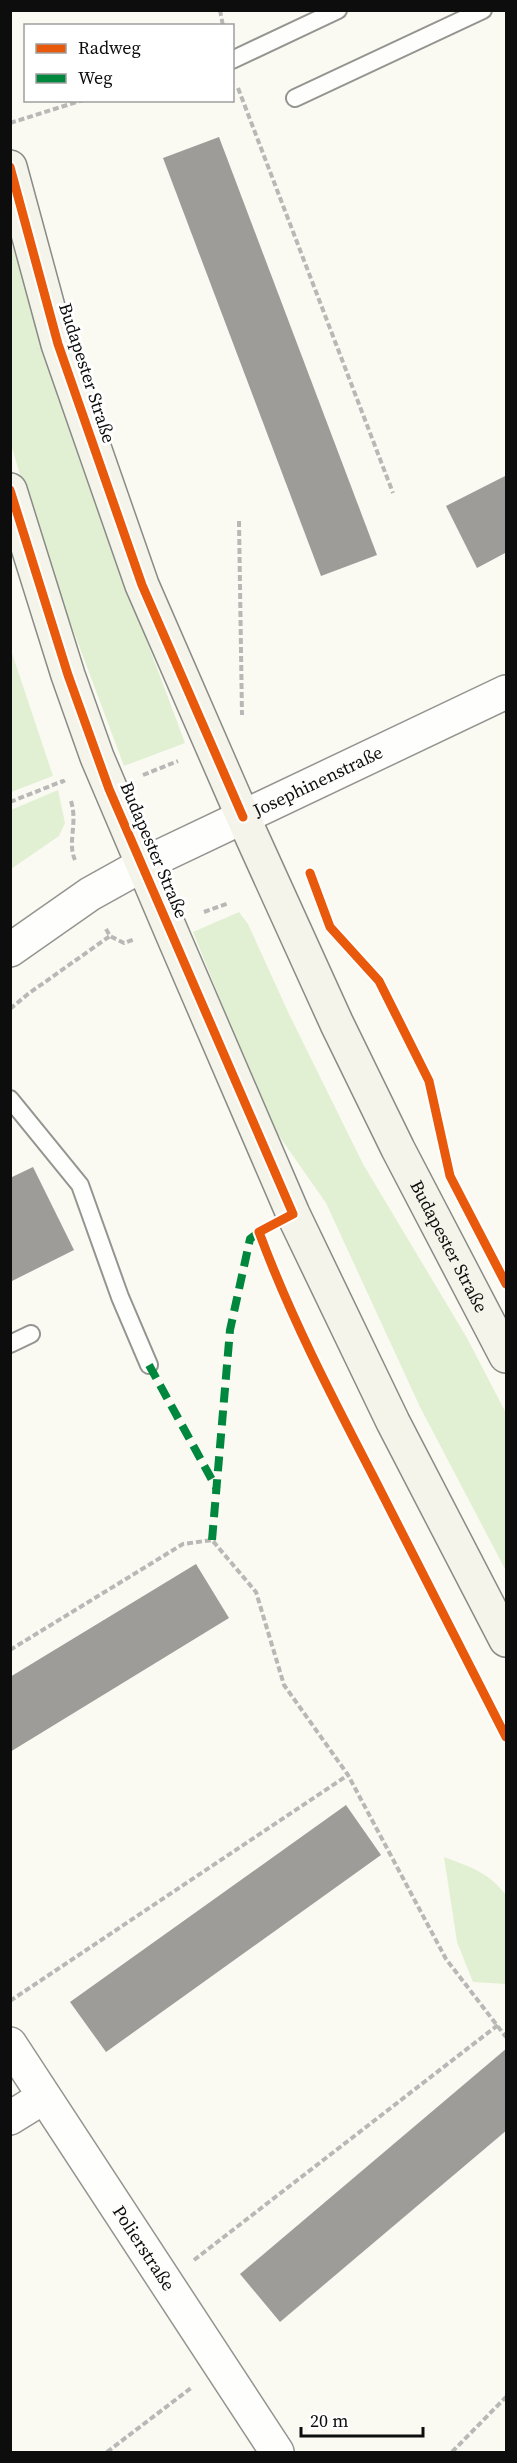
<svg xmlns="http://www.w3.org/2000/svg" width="517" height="2463" font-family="'Source Serif 4',serif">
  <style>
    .green { fill: #e1f0d2 }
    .building { fill: #9d9c98 }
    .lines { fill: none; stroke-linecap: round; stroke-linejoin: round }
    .lane-casing { stroke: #949490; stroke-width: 20 }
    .street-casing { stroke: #949490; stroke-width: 36 }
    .secondary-casing { stroke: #8a8a87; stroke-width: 36 }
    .path { stroke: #b8b8b6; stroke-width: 4; stroke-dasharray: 6 3; stroke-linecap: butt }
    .lane { stroke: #fefefd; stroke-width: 16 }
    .street { stroke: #fefefd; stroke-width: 33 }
    .secondary { stroke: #f4f4ea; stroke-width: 33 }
    .quiet { stroke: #00873e; stroke-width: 8; stroke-dasharray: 15 8; stroke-linecap: butt }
    .cycleway-casing { stroke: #fff; stroke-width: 13 }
    .cycleway { stroke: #e8590c; stroke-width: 9 }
    .labels { text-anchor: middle; stroke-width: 6; stroke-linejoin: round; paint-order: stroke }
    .street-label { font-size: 18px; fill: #0d0d0d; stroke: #fff }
  </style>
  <rect width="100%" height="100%" fill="#fafaf2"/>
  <g class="green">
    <polygon points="10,238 81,465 185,743 124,766 44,552 11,445"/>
    <polygon points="10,647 53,776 11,792 10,792"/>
    <polygon points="58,790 65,823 59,836 11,869 11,810"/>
    <polygon points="239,912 248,924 289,1014 363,1164 467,1338 506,1413 506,1571 420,1407 326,1203 270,1123 193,932"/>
    <path d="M444 1857C472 1868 487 1871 506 1895V1984L473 1982 457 1942Z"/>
  </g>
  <g class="building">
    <polygon points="219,137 377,555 321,576 163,158"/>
    <polygon points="507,475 507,552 477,568 446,506"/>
    <polygon points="33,1167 74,1250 10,1282 10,1178"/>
    <polygon points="196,1564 229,1618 10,1752 10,1677"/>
    <polygon points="346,1805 381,1855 106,2052 70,2002"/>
    <polygon points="507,2048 507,2130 280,2322 240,2274"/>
  </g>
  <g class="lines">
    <defs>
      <g id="lane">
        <polyline points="232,60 338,10"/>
        <polyline points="295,98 483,10"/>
        <polyline points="10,1099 80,1185 120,1297 149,1365"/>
        <polyline points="10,1344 31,1334"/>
      </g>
      <g id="street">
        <path id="s1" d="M10 950 90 894 144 864 506 692"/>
        <path id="s2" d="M10 2044 277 2452"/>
        <polyline points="10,2118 44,2097"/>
      </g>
      <g id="secondary">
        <path id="s3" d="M10 167 58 344 142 585 243 817 337 1024 398 1149 506 1356"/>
        <polyline points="10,490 68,675 97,757 174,938 293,1214 393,1422 506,1640"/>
      </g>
    </defs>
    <use href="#lane" class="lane-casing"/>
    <use href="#street" class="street-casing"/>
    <use href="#secondary" class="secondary-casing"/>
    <g class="path">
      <polyline points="220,10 223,26"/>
      <polyline points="238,88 393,493"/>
      <polyline points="10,123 83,100"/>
      <polyline points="239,521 242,715"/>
      <polyline points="143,775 178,761"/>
      <path d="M71 801C78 824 67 842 75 860"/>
      <polyline points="10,802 63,781 64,783"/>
      <polyline points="204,912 229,903"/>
      <polyline points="106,929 110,936 124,943 135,939"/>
      <polyline points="10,1009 28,994 110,936"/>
      <polyline points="10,1650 183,1544 212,1540 256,1592 284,1685 348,1775 446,1959 506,2037"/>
      <polyline points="10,2001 348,1775"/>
      <polyline points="194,2260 498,2025"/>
      <polyline points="107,2452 191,2388"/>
      <polyline points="452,2452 506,2397"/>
    </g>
    <use href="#lane" class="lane"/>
    <use href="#street" class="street"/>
    <use href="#secondary" class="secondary"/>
    <g class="quiet">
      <polyline points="149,1365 217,1489"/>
      <polyline points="212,1540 230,1330 250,1239 259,1232 260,1234"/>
    </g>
    <defs>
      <g id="cycleway">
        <polyline points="10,167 58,344 142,585 243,817"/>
        <path d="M10 490 68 675 109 789 293 1214 259 1232C290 1316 331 1395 372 1474 417 1562 462 1650 506 1737"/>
        <polyline points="310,873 330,927 379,981 429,1081 450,1176 506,1284"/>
      </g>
    </defs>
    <use href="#cycleway" class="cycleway-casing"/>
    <use href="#cycleway" class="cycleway"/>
  </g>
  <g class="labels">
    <g class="street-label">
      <text transform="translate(87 373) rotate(72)" y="6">Budapester Straße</text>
      <text dy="6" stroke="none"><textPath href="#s1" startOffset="352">Josephinenstraße</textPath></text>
      <text transform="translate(154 850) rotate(67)" y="6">Budapester Straße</text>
      <text dy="6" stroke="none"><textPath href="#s3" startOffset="1168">Budapester Straße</textPath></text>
      <text dy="6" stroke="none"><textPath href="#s2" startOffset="244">Polierstraße</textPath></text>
    </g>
  </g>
  <rect width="517" height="2463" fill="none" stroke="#0d0d0d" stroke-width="24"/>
  <rect x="24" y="24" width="210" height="78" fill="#ffffff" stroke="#9e9e9e" stroke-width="1.5"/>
  <rect x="36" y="44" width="30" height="9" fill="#e8590c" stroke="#9e9e9e" stroke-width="1.5"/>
  <text x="78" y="54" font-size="18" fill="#0d0d0d">Radweg</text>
  <rect x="36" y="74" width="30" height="9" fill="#00873e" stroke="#9e9e9e" stroke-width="1.5"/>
  <text x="78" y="84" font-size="18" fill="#0d0d0d">Weg</text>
  <path d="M301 2427v9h122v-9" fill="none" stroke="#0d0d0d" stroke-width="3"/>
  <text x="310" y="2427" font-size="18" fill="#0d0d0d" stroke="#ffffff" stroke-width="4.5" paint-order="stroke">20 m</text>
</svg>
